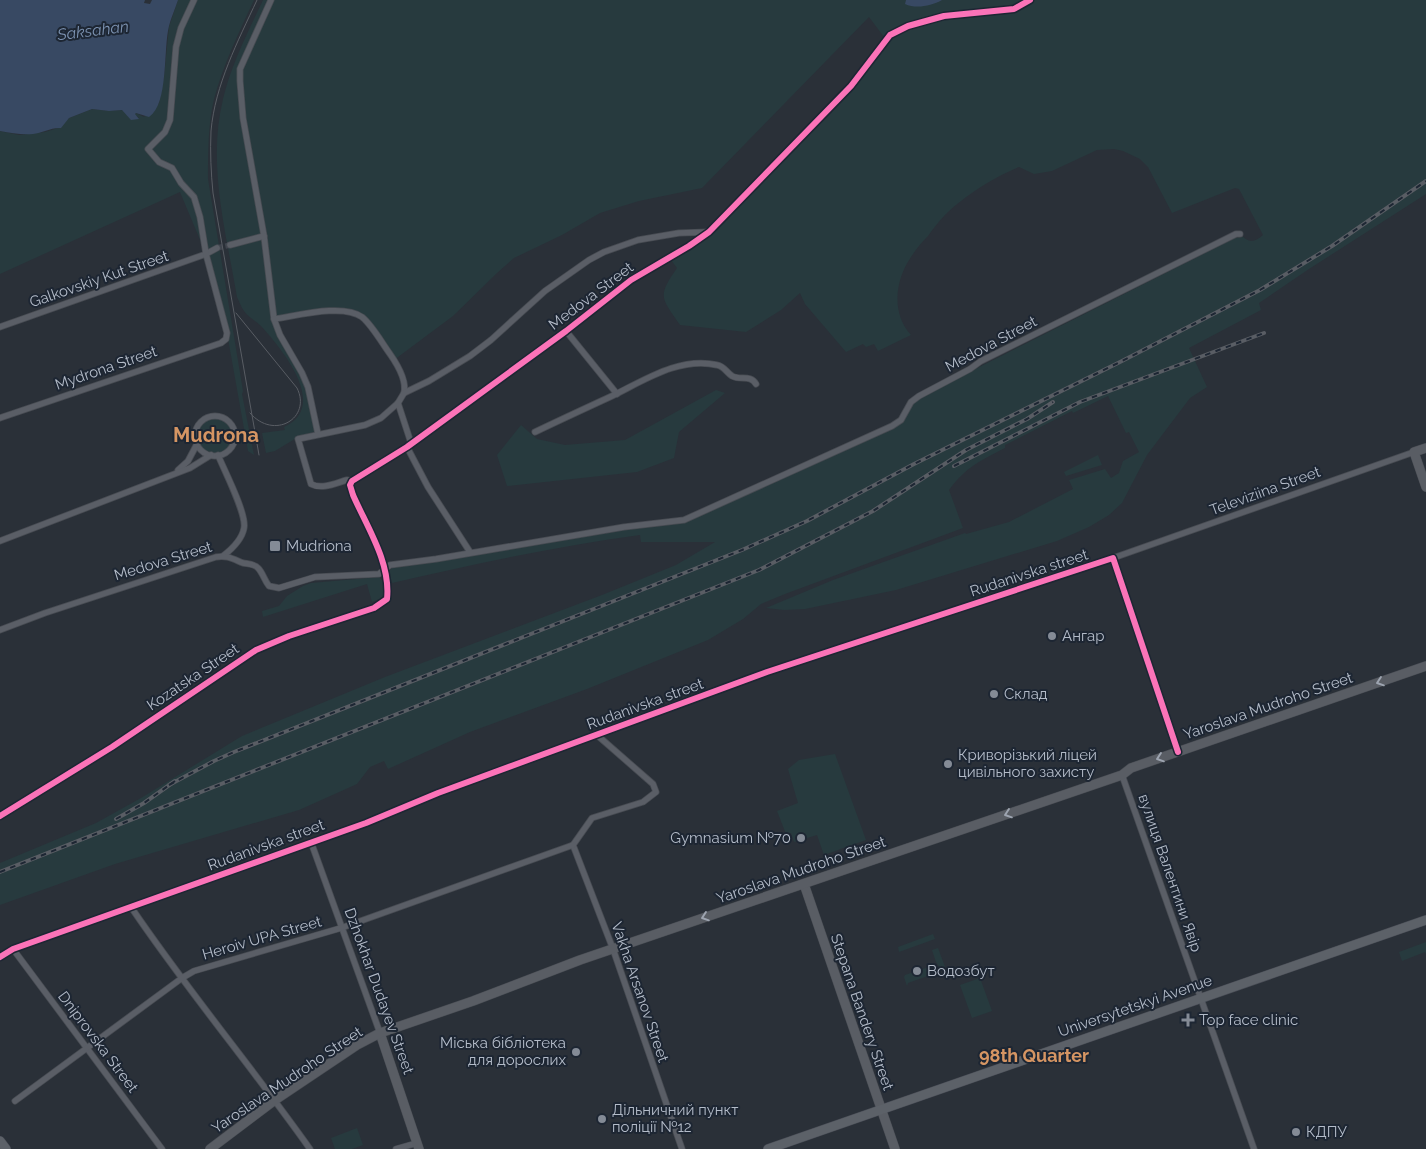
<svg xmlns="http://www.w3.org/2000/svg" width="1426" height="1149" font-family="Raleway,sans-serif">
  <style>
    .green { fill: #273a3e }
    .water { fill: #384963 }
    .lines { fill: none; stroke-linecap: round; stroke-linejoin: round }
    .street-tunnel { stroke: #3f454e; stroke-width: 5.5; stroke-dasharray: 5.5 3; stroke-linecap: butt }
    .street-casing { stroke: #484c53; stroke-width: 7 }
    .secondary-casing { stroke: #484c53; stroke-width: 10 }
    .primary-casing { stroke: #484c55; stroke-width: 10 }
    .street { stroke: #5a5e66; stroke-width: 5.5 }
    .secondary { stroke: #595d64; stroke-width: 9 }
    .primary { stroke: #5c6168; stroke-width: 9 }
    .tram { stroke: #595d64; stroke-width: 1 }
    .rail-casing { stroke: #595d64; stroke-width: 4 }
    .rail { stroke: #1d2633; stroke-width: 2; stroke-dasharray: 5.5; stroke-linecap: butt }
    .cycleway-casing { stroke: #1d2633; stroke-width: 9 }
    .cycleway { stroke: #fb73b8; stroke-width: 6 }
    .oneway { stroke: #9da4b0 }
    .poi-dot { fill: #848b96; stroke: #1d2633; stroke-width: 2 }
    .labels { text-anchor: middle; stroke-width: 4; stroke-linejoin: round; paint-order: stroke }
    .street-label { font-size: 15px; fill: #b4bcc9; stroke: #1d2633 }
    .poi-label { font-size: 15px; fill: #b4bcc9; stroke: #1d2633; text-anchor: start }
    .water-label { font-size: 16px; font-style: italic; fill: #7c92b1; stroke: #1d2633 }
    .quarter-label { font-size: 18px; font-weight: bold; fill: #d59563; stroke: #1d2633 }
    .district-label { font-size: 20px; font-weight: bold; fill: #d59563; stroke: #1d2633 }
  </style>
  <rect width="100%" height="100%" fill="#2a3038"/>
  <g class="green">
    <path d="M178 0H254C239 32 223 65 214 99 208 125 208 153 208 179L243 391 242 394 254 455 248 451 227 333 206 254 180 192 0 274V131L19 135 45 132 58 128 69 118 92 109 109 111 122 110 129 116 139 118 134 114 136 113 144 117 159 103 164 77 169 27Z"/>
    <path d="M263 0H1426V194L1309 269 1259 303 1261 310 1189 348 1207 387 1190 398 1147 455 1122 503 1109 515 1089 527 1057 541 896 590 805 609 784 610 766 608 833 580 965 533 966 534 1009 522 1073 489 1069 480 1105 469 1111 478 1119 473 1123 461 1139 452 1129 432 1126 433 1108 396 1073 413 1072 411 1005 445V448C980 461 967 466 949 490L963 528 785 594 761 604 743 619 708 640 587 689 470 732 388 769 384 761 370 767 357 784 299 810 115 864 0 905V863L96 823 141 798 242 736 385 677 602 595 676 565 715 542H641L640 535C557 546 475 564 392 583L389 571 394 566 624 529 685 522 893 428 912 403 920 397 1235 238 1243 237C1251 244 1256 241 1263 235L1239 189 1235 188 1172 213 1148 167 1140 159 1123 151 1114 149 1097 150 1052 171 1034 174 1019 167C994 177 964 196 945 215 939 221 933 229 928 236 922 242 916 249 911 257 895 280 891 313 911 335L878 351 874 344 866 347 863 344 846 352 805 304 800 293 781 310 746 332 680 325C661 297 657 297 677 268L671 260 711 233 854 87 887 41 869 17 702 188 639 201 600 213 562 235 514 258 497 273 453 316 394 360 362 318 341 311 274 319 302 373 317 431 298 437 275 451 266 453 262 433 285 430 284 427C330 406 281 348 261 326 256 321 248 317 244 311 241 307 239 301 237 297 226 232 207 165 223 99 231 65 248 32 263 0Z"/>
    <polygon points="716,390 725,393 679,432 674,458 637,472 507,486 497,455 521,425 537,439 565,445 625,440"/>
    <circle cx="215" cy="436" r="19"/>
    <polygon points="1098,455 1102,465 1066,476 1064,472"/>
    <path d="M379 577C386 584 386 589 382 598L372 602 367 584 263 617 262 611 279 606 287 596 303 586 311 583Z"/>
    <polygon points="835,754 866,840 824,855 817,835 794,842 791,833 786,834 777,811 798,803 788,769 799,760"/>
    <polygon points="933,934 935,939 899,952 898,947"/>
    <polygon points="1426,942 1426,954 1425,952 1402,961 1399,952"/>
    <polygon points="938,948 948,975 945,976 936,962 932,950"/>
    <polygon points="935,965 939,972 908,983 907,986 904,977 905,975"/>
    <polygon points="980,978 992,1011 972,1018 960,985"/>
    <polygon points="357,1128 363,1145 352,1149 335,1149 331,1138"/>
  </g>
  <g class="water">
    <path d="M0 0H145L144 3 150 4 152 0H178C175 9 171 18 169 26 163 49 169 104 149 117L136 113 135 114 139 119 131 120 122 110 109 111 92 109 69 118 61 128C52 127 42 133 33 134 22 135 11 133 0 131Z"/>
    <path d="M906 0H942C931 6 916 9 905 4Z"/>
  </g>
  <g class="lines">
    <polyline class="street-tunnel" points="217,248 230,245"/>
    <defs>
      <g id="street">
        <polyline points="271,0 240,69 240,81 243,118 264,236 274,319 280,335 302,373 308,387 318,434"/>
        <polyline points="230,245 264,236"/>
        <path d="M274 319C296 316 343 303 362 317 372 325 382 343 390 354 397 364 407 380 404 393"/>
        <polyline points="0,327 206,254 217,248"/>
        <polyline points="566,331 617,394"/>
        <polyline points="398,403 411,443"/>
        <circle cx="215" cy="436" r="20"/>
        <polyline points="0,418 221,343 226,339 227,333 206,254 200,217 194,197 181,183 172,168 159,162 148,149 165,132 170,120 176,47 181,28 194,0"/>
        <path d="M535 432C560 420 586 408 612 396 643 381 680 356 717 365 724 366 726 372 732 376 741 381 750 374 756 384"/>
        <polyline points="407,447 428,487 470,552"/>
        <path d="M218 455C224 470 247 514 244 528 242 540 232 549 223 556"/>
        <polyline points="178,470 188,461 197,444"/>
        <path d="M352 481 347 480C336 483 322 490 311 484L298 439 365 425 381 418 398 403 404 393 429 381 470 356 491 340 545 291 589 260 604 252 638 240 679 233 709 232"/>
        <polyline points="0,541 190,468 211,455"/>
        <polyline points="1113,558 1414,452"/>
        <path d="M0 630 45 613 216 557C227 555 233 559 243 563 248 564 255 564 258 568 263 573 264 580 269 586L279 588 315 577 379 574 390 565 436 559 624 527 684 520 892 426 901 420 911 402 919 396 970 369 981 361 1236 234H1240"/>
        <polyline points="1122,775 1254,1149"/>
        <path d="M0 816 112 747 256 650 289 636 374 608 387 599C391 563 367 527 353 495L350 485 352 481 407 447 566 331 631 280 689 246 709 232 851 86 890 35 908 26 944 16 1014 9 1030 0"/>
        <polyline points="311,842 380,1033"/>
        <polyline points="573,845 613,949 682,1149"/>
        <polyline points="573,845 592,818 643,802 656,792 653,784 597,735"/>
        <path d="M131 907C187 990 252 1067 310 1149"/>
        <polyline points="13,949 162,1149"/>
        <polyline points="0,957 13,949 366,823 438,793 767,672 1113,558 1178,752"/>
        <polyline points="15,1101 182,978 194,971 341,928 573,845"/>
        <polyline points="396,1149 417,1143"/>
      </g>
      <g id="secondary">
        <polyline points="1426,448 1414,452 1426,487"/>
        <polyline points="804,884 895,1149"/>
        <polyline points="380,1033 419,1149"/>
        <polyline points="210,1149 275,1100 357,1045 380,1033 473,1001 580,960 1122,775 1131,768 1426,666"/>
      </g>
      <g id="primary">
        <polyline points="0,1141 6,1149"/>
        <polyline points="768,1149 1426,920"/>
      </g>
    </defs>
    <use href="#street" class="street-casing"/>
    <use href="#secondary" class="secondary-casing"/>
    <use href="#primary" class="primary-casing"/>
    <use href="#street" class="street"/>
    <use href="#secondary" class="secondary"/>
    <use href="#primary" class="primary"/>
    <g class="tram">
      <path d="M257 0C238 41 215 85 211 131 210 152 211 173 213 193L259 455"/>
      <path d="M236 313 297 388C312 418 274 441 250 413"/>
    </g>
    <defs>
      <g id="rail">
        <polyline points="954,466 1080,402 1264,333"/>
        <polyline points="169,785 214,761 234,752 742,550 807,521 914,464 1120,362 1260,290 1332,246 1426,181"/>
        <polyline points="116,819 144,803 175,781"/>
        <polyline points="0,872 759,570 873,511 966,450 1027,419 1053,402"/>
      </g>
    </defs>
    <use href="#rail" class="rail-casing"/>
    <use href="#rail" class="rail"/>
    <defs>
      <g id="cycleway">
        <path d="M0 816 112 747 256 650 289 636 374 608 387 599C391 563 367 527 353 495L350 485 352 481 407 447 566 331 631 280 689 246 709 232 851 86 890 35 908 26 944 16 1014 9 1030 0"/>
        <polyline points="0,957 13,949 366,823 438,793 767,672 1113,558 1178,752"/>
      </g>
    </defs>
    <use href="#cycleway" class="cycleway-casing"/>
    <use href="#cycleway" class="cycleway"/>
  </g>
  <defs><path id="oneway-chevron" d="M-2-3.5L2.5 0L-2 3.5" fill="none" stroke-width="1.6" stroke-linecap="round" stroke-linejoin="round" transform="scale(1.25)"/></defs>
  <g class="oneway">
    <use href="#oneway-chevron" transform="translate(1380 682) rotate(161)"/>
    <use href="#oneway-chevron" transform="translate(1160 758) rotate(161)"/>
    <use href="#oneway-chevron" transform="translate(1008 814) rotate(161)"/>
    <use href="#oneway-chevron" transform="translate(705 917) rotate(161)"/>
  </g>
  <g class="poi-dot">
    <rect x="269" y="540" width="12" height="12" rx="2.5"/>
    <circle cx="1052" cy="636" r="5"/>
    <circle cx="994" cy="694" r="5"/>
    <circle cx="948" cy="764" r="5"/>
    <circle cx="801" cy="838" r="5"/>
    <circle cx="917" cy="971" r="5"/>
    <path d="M1185.5 1012.5h5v5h5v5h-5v5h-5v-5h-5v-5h5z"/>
    <circle cx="576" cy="1052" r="5"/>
    <circle cx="602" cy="1119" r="5"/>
    <circle cx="1296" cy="1132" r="5"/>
  </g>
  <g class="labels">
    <g class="street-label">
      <text transform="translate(99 279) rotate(-19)" y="5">Galkovskiy Kut Street</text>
      <text transform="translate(591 296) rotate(-37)" y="5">Medova Street</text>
      <text transform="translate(991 344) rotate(-28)" y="5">Medova Street</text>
      <text transform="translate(106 368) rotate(-19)" y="5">Mydrona Street</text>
      <text transform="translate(1265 491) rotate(-20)" y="5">Televiziina Street</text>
      <text transform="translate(163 561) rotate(-17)" y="5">Medova Street</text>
      <text transform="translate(1029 573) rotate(-18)" y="5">Rudanivska street</text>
      <text transform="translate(193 677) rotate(-34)" y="5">Kozatska Street</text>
      <text transform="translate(645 704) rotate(-20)" y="5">Rudanivska street</text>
      <text transform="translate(1268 706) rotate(-19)" y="5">Yaroslava Mudroho Street</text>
      <text transform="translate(266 845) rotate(-20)" y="5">Rudanivska street</text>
      <text transform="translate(801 870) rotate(-19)" y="5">Yaroslava Mudroho Street</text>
      <text transform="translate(1170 873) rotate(71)" y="5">вулиця Валентини Явір</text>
      <text transform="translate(262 938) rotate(-16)" y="5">Heroiv UPA Street</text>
      <text transform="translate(379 991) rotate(70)" y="5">Dzhokhar Dudayev Street</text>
      <text transform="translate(640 992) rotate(71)" y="5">Vakha Arsanov Street</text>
      <text transform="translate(1135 1006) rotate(-19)" y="5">Universytetskyi Avenue</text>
      <text transform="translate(862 1012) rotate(71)" y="5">Stepana Bandery Street</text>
      <text transform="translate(98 1042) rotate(53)" y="5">Dniprovska Street</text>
      <text transform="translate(287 1080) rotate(-34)" y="5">Yaroslava Mudroho Street</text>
    </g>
    <g class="poi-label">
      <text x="286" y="551">Mudriona</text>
      <text x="1062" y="641">Ангар</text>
      <text x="1004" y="699">Склад</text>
      <text x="958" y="760">Криворізький ліцей<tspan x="958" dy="17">цивільного захисту</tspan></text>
      <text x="791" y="843" text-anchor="end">Gymnasium №70</text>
      <text x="927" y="976">Водозбут</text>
      <text x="1199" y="1025">Top face clinic</text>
      <text x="566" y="1048" text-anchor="end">Міська бібліотека<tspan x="566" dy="17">для дорослих</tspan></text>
      <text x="612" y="1115">Дільничний пункт<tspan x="612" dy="17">поліції №12</tspan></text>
      <text x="1306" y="1137">КДПУ</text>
    </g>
    <g class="water-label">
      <text transform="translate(93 30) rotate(-7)" y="6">Saksahan</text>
    </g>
    <g class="quarter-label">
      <text x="1034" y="1062">98th Quarter</text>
    </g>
    <g class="district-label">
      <text x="216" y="442">Mudrona</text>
    </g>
  </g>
</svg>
